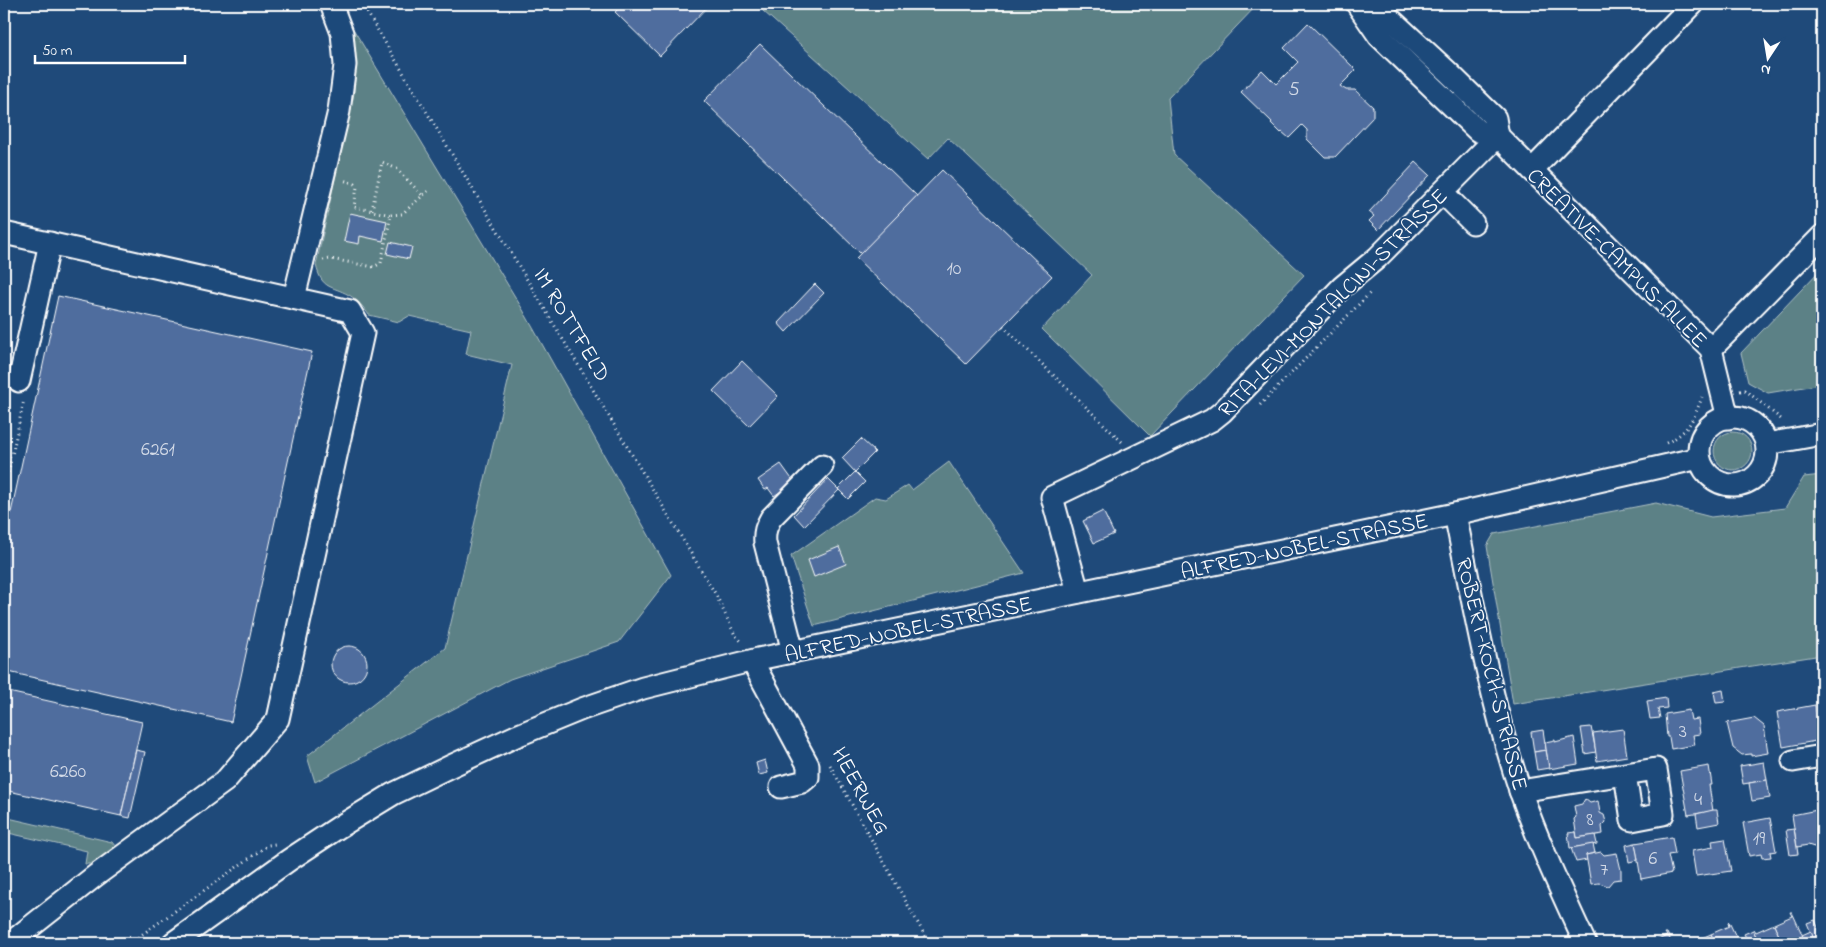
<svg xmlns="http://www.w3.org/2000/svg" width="1826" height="947" font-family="'Indie Flower',sans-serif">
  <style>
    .green { fill: #5c8186; stroke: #aec0c2 }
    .building { fill: #506d9e; stroke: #fff }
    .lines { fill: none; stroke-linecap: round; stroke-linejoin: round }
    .minor-casing { stroke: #fff; stroke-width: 25 }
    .path { stroke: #fff; stroke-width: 3; stroke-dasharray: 1 4; stroke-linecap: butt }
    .minor { stroke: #1f4a7a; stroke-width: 21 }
    .labels { text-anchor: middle; stroke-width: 4; stroke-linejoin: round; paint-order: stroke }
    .number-label { font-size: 20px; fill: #d3dae7 }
    .street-label { font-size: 22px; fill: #fff; stroke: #1f4a7a }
  </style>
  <rect width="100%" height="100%" fill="#1f4a7a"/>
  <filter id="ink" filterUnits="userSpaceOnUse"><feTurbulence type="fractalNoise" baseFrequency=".02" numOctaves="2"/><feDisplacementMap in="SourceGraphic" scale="10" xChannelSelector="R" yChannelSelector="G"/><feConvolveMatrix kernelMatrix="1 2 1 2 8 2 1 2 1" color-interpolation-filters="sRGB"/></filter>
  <g filter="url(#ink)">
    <g class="green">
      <polygon points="769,4 1258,4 1168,98 1174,155 1304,275 1150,436 1042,329 1092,275 948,138 928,159 763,11"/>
      <path d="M349 22 523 310 671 575 619 642 510 679 315 782 307 756 445 648 512 365 466 354 471 330 409 316 399 322 369 315C364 308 358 300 349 295 331 285 322 290 316 265L354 93 356 66Z"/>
      <polygon points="1822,268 1822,384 1768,393 1748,382 1741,353"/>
      <circle cx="1733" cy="451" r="19"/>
      <polygon points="949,462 1024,573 814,626 791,556 875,497 886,499 908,485 912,490"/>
      <polygon points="1822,475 1822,655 1513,704 1487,546 1494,534 1656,503 1711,517 1785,508 1804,477"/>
      <polygon points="4,817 112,842 115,846 115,851 98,864 85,864 87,851 4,832"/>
    </g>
    <g class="building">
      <polygon points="623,4 710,4 660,56 615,12"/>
      <polygon points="1308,23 1356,70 1340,86 1346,90 1355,90 1373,107 1373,117 1335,157 1325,157 1307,139 1307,130 1302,125 1289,138 1282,132 1281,133 1271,123 1272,122 1241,92 1262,70 1276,84 1298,62 1284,48"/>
      <polygon points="760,44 917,196 861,254 704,101"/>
      <polygon points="1416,162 1430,175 1378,230 1369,221 1374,216 1369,212"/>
      <polygon points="942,170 1052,276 966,364 856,258"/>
      <polygon points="350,213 387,221 383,241 360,236 359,244 344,241"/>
      <polygon points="390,242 412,247 409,259 387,254"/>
      <polygon points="815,284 824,293 786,332 778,323"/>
      <polygon points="58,296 312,352 231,722 4,671 4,545"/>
      <polygon points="742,361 778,396 749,426 713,391"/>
      <polygon points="861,439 875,452 855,472 842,458"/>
      <polygon points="781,464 794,482 774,496 768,488 765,490 758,480"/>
      <polygon points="855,472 865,482 848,499 838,489"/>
      <polygon points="828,479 839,490 804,526 794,515"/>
      <polygon points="1103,511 1114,534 1094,543 1083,521"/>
      <polygon points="839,547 846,564 814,577 808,560"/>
      <circle cx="349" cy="664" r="18"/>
      <polygon points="1723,690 1725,702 1716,703 1714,692"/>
      <polygon points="4,691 142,722 121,816 4,790"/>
      <polygon points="1666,698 1667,708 1658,709 1660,718 1650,719 1647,701"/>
      <polygon points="1815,705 1821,740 1783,747 1777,712"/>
      <polygon points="1822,709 1822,728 1819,729 1816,710"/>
      <polygon points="1689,710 1691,720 1698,719 1700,734 1693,735 1695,745 1671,749 1669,737 1667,737 1665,714"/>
      <polygon points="1754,718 1764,726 1768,753 1751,756 1751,754 1742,755 1733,748 1727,723"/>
      <polygon points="1591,727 1596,752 1585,754 1581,728"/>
      <polygon points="1623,729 1627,756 1597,761 1593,733"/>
      <polygon points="1543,730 1546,750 1534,752 1531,732"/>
      <polygon points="1574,737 1578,764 1549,769 1545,742 1555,740 1555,742"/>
      <polygon points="136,750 145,752 130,818 121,816"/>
      <polygon points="1546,750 1549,768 1537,770 1534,752"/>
      <polygon points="765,760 768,773 759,775 756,763"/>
      <polygon points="1764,762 1767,780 1743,784 1740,766"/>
      <polygon points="1709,766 1712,785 1709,785 1713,811 1688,815 1680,771"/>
      <polygon points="1767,780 1770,798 1752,801 1749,783"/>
      <polygon points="1585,799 1590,803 1598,801 1600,813 1604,815 1606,822 1602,826 1603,834 1577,838 1574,819 1576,817 1574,806 1582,804"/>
      <polygon points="1713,810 1717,810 1719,823 1698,827 1696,814"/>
      <polygon points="1817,810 1819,823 1821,824 1822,843 1814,847 1808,845 1797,847 1792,815"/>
      <polygon points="1770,818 1776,851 1770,852 1771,857 1762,858 1761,854 1749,856 1743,823"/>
      <polygon points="1794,829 1798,854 1790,855 1786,830"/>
      <polygon points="1576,832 1577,838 1595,835 1597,844 1570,848 1568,833"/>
      <polygon points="1672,837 1675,854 1668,855 1672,873 1641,879 1635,843"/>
      <polygon points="1725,839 1731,871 1696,876 1692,851 1713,847 1712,841"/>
      <polygon points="1635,843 1638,860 1629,862 1626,845"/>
      <polygon points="1593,844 1595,853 1586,855 1587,860 1576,862 1571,848"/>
      <polygon points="1601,852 1604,855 1617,853 1621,870 1621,879 1613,880 1608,886 1599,883 1591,884 1586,855"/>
      <polygon points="1790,912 1792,912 1806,943 1782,943 1774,924 1792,916"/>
      <polygon points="1815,920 1822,937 1814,940 1807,923"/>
      <polygon points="1729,922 1739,943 1715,943 1711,934 1729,926 1728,923"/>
      <polygon points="1774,924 1782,943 1759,943 1753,930 1754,929 1756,932"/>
      <polygon points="1753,930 1759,943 1749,943 1744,934"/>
      <polygon points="1811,931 1814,940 1816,943 1806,943 1802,935"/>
      <polygon points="1665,933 1667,933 1672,943 1651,943 1667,936"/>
      <polygon points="1711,934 1715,943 1692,943 1690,940 1691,939 1693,942"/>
    </g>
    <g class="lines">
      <defs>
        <g id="minor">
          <polyline points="1357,4 1379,36 1478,131 1498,136 1711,349 1728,418"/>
          <polyline points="1365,4 1385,14 1448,72 1495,118 1498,136"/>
          <polyline points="1532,170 1693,4"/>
          <polyline points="1443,193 1473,223"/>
          <polyline points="4,233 350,311 363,333 278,719 225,781 95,876 10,943"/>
          <polyline points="294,298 339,111 345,65 342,33 331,4"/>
          <polyline points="1711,349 1822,236"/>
          <polyline points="19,381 50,243"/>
          <circle cx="1733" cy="451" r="34"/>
          <polyline points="1767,444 1822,434"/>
          <path d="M1455 514C1474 606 1490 700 1520 790 1538 842 1562 893 1585 943"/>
          <polyline points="1078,592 1052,497 1212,420 1222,412 1342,287 1377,258 1498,136"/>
          <path d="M793 652 765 543C764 532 766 527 771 518L822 466"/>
          <polyline points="752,661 808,765 808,777 802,782 781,787"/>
          <polyline points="1793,761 1822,756"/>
          <polyline points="1520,791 1656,769 1663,814 1632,820 1625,774"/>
          <polyline points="173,943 289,860 339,827 393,794 451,766 516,736 582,709 643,688 758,659 1455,514 1699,458"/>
        </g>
      </defs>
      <use href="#minor" class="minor-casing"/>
      <g class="path">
        <polyline points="362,4 716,595 735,635 743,643"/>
        <polyline points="372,210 382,162 397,169 423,196"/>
        <polyline points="391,215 402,214 428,191"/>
        <polyline points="323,260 331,259 374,267 381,263 391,215 354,207 357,187 355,184 343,180"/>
        <polyline points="1003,326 1122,442"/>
        <polyline points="1740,391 1745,390 1781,419 1783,419"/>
        <polyline points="1260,405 1371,292"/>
        <path d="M1666 443C1688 433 1694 419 1702 397"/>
        <polyline points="4,492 24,400"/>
        <polyline points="830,765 929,943"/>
        <polyline points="130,943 268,845 275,844"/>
      </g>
      <use href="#minor" class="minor"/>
    </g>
  </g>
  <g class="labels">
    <g class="number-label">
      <text x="1294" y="95">5</text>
      <text x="954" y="274">10</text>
      <text x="158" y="455">6261</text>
      <text x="1683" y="737">3</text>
      <text x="68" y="777">6260</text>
      <text x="1698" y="805">4</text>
      <text x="1590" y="825">8</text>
      <text x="1759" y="844">19</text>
      <text x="1653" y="864">6</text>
      <text x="1604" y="875">7</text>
    </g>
    <g class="street-label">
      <text transform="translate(1618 257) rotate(45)" y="8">CREATIVE-CAMPUS-ALLEE</text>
      <text transform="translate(1332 302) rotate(-45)" y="8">RITA-LEVI-MONTALCINI-STRASSE</text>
      <text transform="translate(573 324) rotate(59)" y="8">IM ROTTFELD</text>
      <text transform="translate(1304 545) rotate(-12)" y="8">ALFRED-NOBEL-STRASSE</text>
      <text transform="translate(908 628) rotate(-12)" y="8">ALFRED-NOBEL-STRASSE</text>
      <text transform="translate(1493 674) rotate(76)" y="8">ROBERT-KOCH-STRASSE</text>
      <text transform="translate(862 790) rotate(61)" y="8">HEERWEG</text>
    </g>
  </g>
  <rect width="1826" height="947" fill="none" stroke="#1f4a7a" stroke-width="20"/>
  <rect x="10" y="10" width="1806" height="927" fill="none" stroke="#fff" stroke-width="2" filter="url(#ink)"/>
  <g transform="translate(1768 58) rotate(192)" stroke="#1f4a7a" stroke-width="4" paint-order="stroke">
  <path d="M0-4L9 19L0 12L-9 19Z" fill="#ffffff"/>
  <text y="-8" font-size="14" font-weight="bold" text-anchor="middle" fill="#ffffff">N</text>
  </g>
  <path d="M35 55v8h150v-8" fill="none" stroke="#ffffff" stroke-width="2.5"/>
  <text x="42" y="55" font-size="15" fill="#ffffff" stroke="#1f4a7a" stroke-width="4" paint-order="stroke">50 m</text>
</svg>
